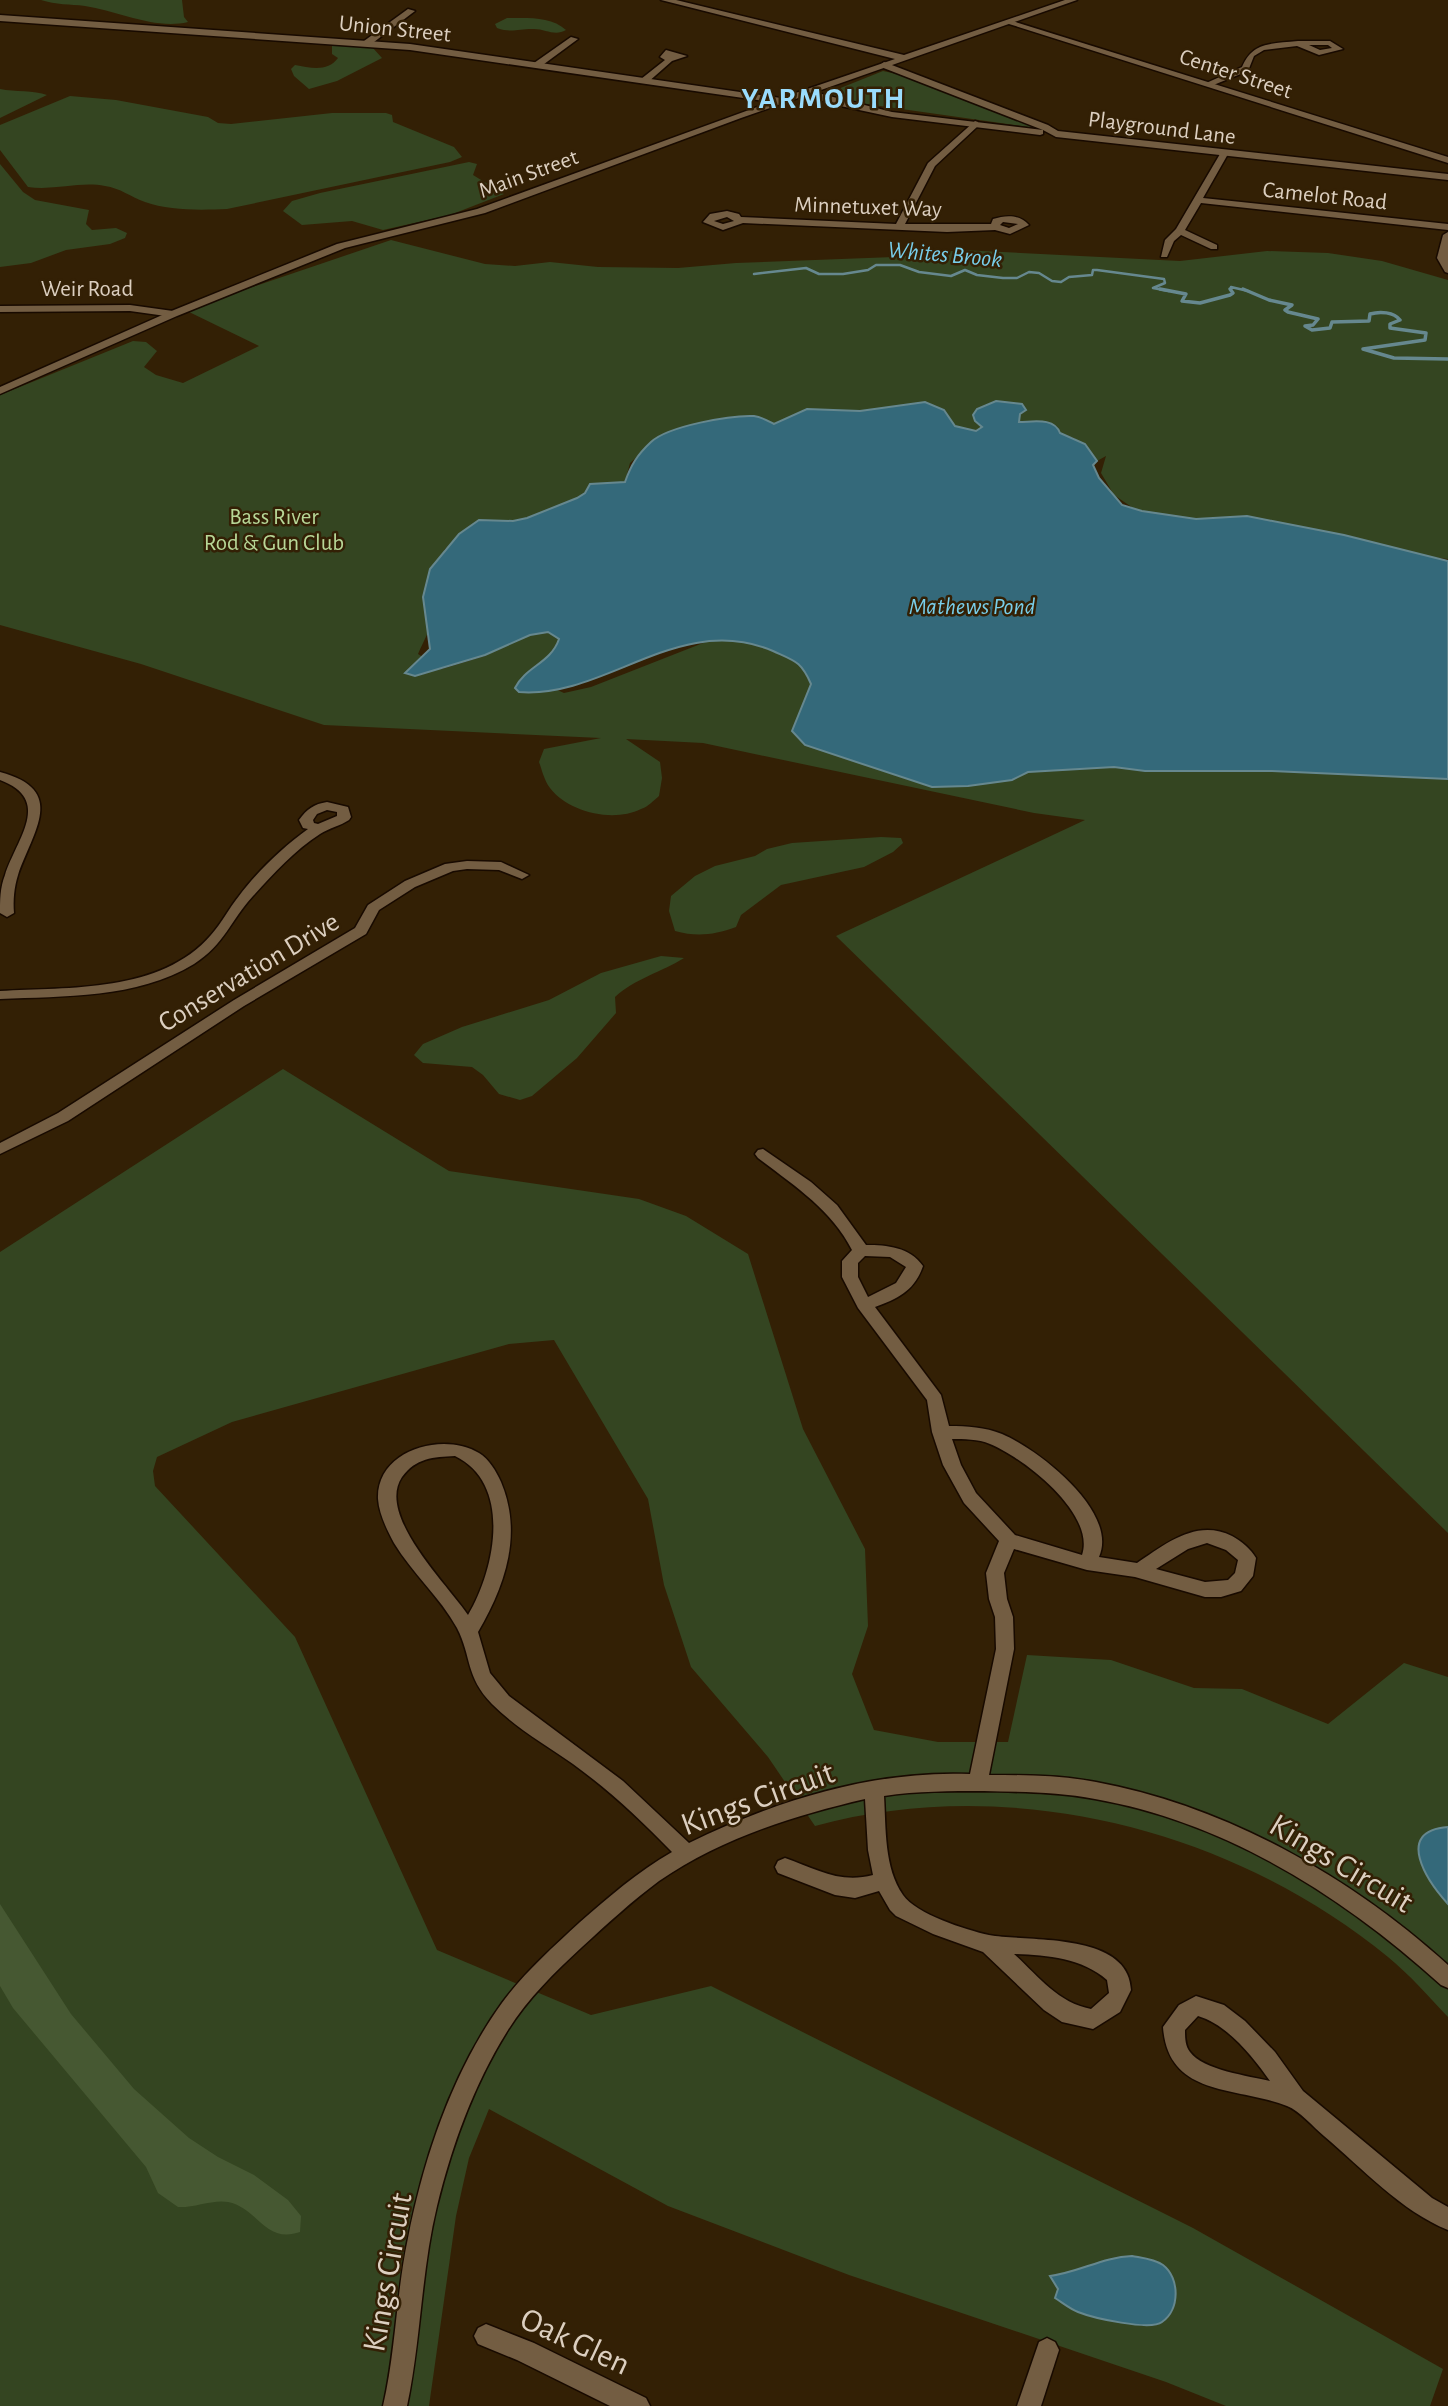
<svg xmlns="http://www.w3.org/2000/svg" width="1448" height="2406" font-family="'Alegreya Sans',sans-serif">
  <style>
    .green { fill: #344521 }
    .forest { fill: #465832 }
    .water { fill: #34697a; stroke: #66888f; stroke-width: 2 }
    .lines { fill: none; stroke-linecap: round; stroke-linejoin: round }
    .stream-far1 { stroke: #66888f; stroke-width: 2.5 }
    .stream { stroke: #66888f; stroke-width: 3.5 }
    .minor-casing { stroke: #180a00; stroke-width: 3 }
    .tertiary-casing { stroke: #180a00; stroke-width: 3 }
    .secondary-casing { stroke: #180a00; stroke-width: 3 }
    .minor { fill: #735d42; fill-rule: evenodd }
    .tertiary { fill: #735d42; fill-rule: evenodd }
    .secondary { fill: #735d42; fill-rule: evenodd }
    .labels { text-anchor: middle; stroke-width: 5; stroke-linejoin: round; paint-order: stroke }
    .far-street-label { font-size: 23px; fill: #dccfc0; stroke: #332005 }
    .far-park-label { font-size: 23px; fill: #b7d797; stroke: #332005 }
    .far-water-label { font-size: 24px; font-style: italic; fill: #78ceea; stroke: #332005 }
    .street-label { font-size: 28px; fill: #dccfc0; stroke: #332005 }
    .far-district-label { font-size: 30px; font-weight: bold; letter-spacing: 2px; fill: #9adcfc; stroke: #332005 }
    .near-street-label { font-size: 33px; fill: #dccfc0; stroke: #332005 }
  </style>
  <rect width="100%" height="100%" fill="#332005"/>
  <g class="green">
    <path d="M41 0H182L184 17 188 22C155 30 118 11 85 6 70 4 56 5 41 0Z"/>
    <path d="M507 18C527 18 551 16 566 30 554 37 545 28 532 29 518 29 511 33 497 28L495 24Z"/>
    <path d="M332 44 372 47 382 58 337 81 309 89 294 76 291 69 295 65C311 68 328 72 338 58L332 54Z"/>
    <polygon points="883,71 906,76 1042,129 845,101 828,93"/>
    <path d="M0 89C15 92 34 90 47 95L0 118Z"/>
    <path d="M70 96 116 100 208 117 218 123 231 124 332 113H386L392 115 393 122 454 147 462 157 450 162 227 209C202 210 169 211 145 202 131 197 120 188 105 186 80 181 54 191 28 187L0 150V125Z"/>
    <polygon points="469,162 477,164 473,175 504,194 450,215 383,230 352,221 302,225 283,211 292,201 320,193"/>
    <polygon points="0,164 23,192 35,200 89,210 86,224 92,230 116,228 127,233 125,238 110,244 66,250 31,263 0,267"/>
    <path d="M391 240 485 264 515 266 550 262 598 267 678 268 736 263 894 257 961 250 1180 261 1267 251 1328 253 1382 261 1448 280V559L1380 551 1289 524 1211 521 1157 515 1133 508 1114 495 1101 473 1106 456 1097 461 1074 438 1018 423 1020 414 1025 410 1022 404 996 401 975 421 982 427 981 430 969 431 955 426 944 410 925 402 860 411 807 409 774 424 757 416 706 423 640 454 630 463 625 482 591 484 585 493 577 498 527 518 513 521 486 520 465 532 444 550C451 592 435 617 418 654L442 669 485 656 504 644 534 611 567 641 543 662 538 681 564 693 591 687 726 634 1138 765 1448 756V1533L836 936 1085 820 1034 813 703 743 626 739 660 762 662 778 659 796C654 800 648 807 641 809 613 823 568 812 550 788 544 780 542 770 539 762L544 749 601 738 324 725 141 664 0 625V395L133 341 146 342 157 351 144 367 156 375 183 383 259 346 185 310Z"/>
    <path d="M881 837 901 838 903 843 893 852 864 867 781 885 741 915 736 927C714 935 697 937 675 931L669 911 671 896 695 876 715 866 755 856 767 849 792 843Z"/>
    <path d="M661 956 684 958C662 972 634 979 615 997L616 1013 577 1058 532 1096 520 1100 499 1094 483 1075 472 1067 423 1063 414 1055 423 1044 462 1027 549 1000 601 973Z"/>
    <path d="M283 1069 449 1171 639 1199 686 1216 748 1254 803 1429 865 1549 868 1626 852 1674 874 1730 938 1742H1008L1027 1655 1111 1660 1194 1688 1242 1689 1328 1724 1404 1663 1448 1677V2017C1429 1997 1410 1975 1388 1957 1232 1829 1011 1773 815 1826L768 1757 691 1667 664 1585 648 1499 554 1340 509 1344 232 1422 157 1457 153 1471 155 1486 295 1637 437 1950 591 2015 711 1986 1193 2228 1443 2369 1430 2406H1226L1166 2382 849 2275 668 2206 489 2109 469 2158 456 2216 429 2406H0V1252Z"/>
  </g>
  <path class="forest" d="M0 1904 71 2014 134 2089 189 2138 218 2157 254 2175 288 2200 301 2216 300 2232C265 2244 258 2208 228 2202 213 2199 194 2208 178 2207L158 2193 146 2167 13 2008 0 1986Z"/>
  <g class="water">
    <path d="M996 401 1022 404 1026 410 1020 414 1019 422C1033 422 1054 417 1060 433L1085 444 1097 461 1093 465 1099 478 1122 505 1142 511 1196 519 1247 516 1344 535 1448 561V779L1272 771H1145L1114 767 1028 772 1012 780 968 786 932 787 805 745 792 731 811 684C801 661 795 661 773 651 679 611 606 699 519 692L515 688C525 667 551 663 559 639L548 632 530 635 485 655 415 676 405 673 430 649 423 597 430 569 459 534 479 520 513 521 527 518 577 498 585 493 590 484 625 482C631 465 637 455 651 442 668 426 731 415 754 416 762 417 768 421 774 424L807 409 860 411 925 402 944 410 955 426 976 431 982 427 975 421 973 415 977 409Z"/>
    <path d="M1448 1827V1904C1428 1882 1393 1831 1448 1827Z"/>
    <path d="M1132 2256C1142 2258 1154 2259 1163 2265 1180 2278 1180 2310 1162 2322 1150 2331 1093 2318 1078 2312 1070 2309 1063 2303 1055 2298L1058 2289 1050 2276C1080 2272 1103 2257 1132 2256Z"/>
  </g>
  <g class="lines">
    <g class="stream-far1">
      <polyline points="754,274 806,268 819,274 843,274 868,270 876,265 900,265 919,272 951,276 965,270 977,275 1003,278 1017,278 1029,272 1039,273 1052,281 1061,282 1069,277 1092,275 1093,270 1097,270 1164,279 1165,283 1153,288 1169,291"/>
      <polyline points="1231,291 1231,287 1248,291"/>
    </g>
    <g class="stream">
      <polyline points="1160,289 1186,294 1182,301 1200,303 1230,295 1233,293 1230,289"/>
      <path d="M1243 289 1269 300 1292 305 1285 310 1288 312 1318 319 1313 325 1305 326 1312 330 1330 328 1332 322 1369 321 1370 314C1380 311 1394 312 1400 320L1390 324V328L1426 333 1425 340 1363 349 1394 358 1448 359"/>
    </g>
    <defs>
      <g id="minor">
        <polygon points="408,9 415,11 370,45 364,45 364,41"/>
        <polygon points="571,37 578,39 540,67 534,67 534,63"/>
        <path d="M1298 41H1330L1343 49 1319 55 1297 46 1264 50 1254 56 1248 71 1211 86 1204 84 1242 67C1253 41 1272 44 1298 41ZM1309 45H1328L1332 48 1320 50Z"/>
        <polygon points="666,50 687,56 672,61 647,83 641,83 641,79 665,60 660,57"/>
        <path d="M975 121 978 122V126L935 166 905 224H991L993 219C1006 215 1019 214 1029 225L1010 234 995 230 947 232 743 223 723 230 703 222 710 214 727 211 739 214 741 217 896 224 928 163ZM727 217 734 221 723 224 714 221ZM1003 222 1018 224 1009 228 1000 225Z"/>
        <polygon points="1224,151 1228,154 1203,198 1448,224 1448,230 1201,203 1185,230 1217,245 1217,249 1211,249 1181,235 1174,241 1167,257 1161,257 1165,240 1176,229 1220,154"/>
        <polygon points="1448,232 1448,273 1445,272 1437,258 1443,235"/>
        <path d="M0 772C68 790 33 831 18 875 14 888 13 900 14 913L7 917 0 913C0 900 0 888 5 875 17 838 53 800 0 780Z"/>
        <path d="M327 802 348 807 351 817 349 820C340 826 329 828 320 834 295 850 273 874 253 896 231 920 224 945 194 964 136 999 64 996 0 999V991C69 987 161 993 211 935 222 923 229 908 239 896 257 872 283 847 308 829L303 828 299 820C307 809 314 804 327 802ZM327 810 337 812V816L318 824 314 823 313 820 317 814Z"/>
        <polygon points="467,861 501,862 529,875 522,879 499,870 467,869 453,871 415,887 379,910 366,934 244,1006 68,1121 0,1154 0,1143 58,1113 234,1000 355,928 368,905 405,881 445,864"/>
        <path d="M763 1149 811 1182 837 1205 866 1245C887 1245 910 1247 923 1266 915 1290 898 1299 875 1307L941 1395 949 1426C967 1426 985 1427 1002 1434 1039 1450 1119 1512 1099 1557L1137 1563C1165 1544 1197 1518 1232 1536 1241 1541 1251 1549 1256 1558L1253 1576 1241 1591 1221 1597H1205L1135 1577 1087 1570 1014 1549 1004 1573 1007 1599 1013 1617 1014 1649 989 1775C1025 1775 1061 1775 1096 1782 1226 1806 1351 1877 1448 1965V1988L1441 1985C1344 1897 1226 1822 1095 1799 1059 1792 1022 1792 984 1791 950 1791 918 1791 884 1796 886 1828 884 1868 903 1895 916 1914 966 1930 989 1935 1026 1942 1129 1931 1131 1990L1120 2012 1093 2029 1062 2022 1044 2010 983 1952 933 1934 896 1916 890 1910 879 1891 855 1898 835 1895 778 1873 775 1867 778 1861 785 1858C816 1869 840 1884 873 1875L868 1850 865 1799C792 1816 720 1839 659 1881 632 1901 607 1924 582 1947 555 1972 528 1998 508 2030 474 2084 452 2145 437 2206 421 2272 421 2340 407 2406H383C396 2351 396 2294 408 2238 424 2157 453 2071 502 2003 524 1973 552 1948 579 1923 609 1897 637 1872 672 1852 641 1820 609 1790 573 1764 546 1745 516 1728 492 1704 465 1676 472 1657 457 1628 440 1597 412 1573 394 1543 387 1530 379 1514 378 1499 376 1450 443 1431 479 1453 489 1459 496 1471 501 1482 523 1534 505 1586 478 1632L490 1673 509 1696 623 1781 689 1843C775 1801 873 1770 970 1774L996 1649 995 1617 989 1599 986 1573 999 1541 964 1503 943 1465 932 1432 927 1400 858 1308 842 1277V1261L852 1250C831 1209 793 1185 758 1158L755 1154 758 1150ZM865 1256 890 1257 906 1267 896 1283 868 1297 858 1277V1263ZM952 1439C964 1439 978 1439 990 1444 1024 1458 1096 1514 1082 1555L1015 1535 976 1493 961 1465ZM455 1456C513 1484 495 1570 468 1615 447 1584 376 1515 402 1477 416 1458 433 1457 455 1456ZM1207 1543 1226 1550 1238 1560 1235 1573 1228 1580 1205 1582 1156 1569 1188 1549ZM1014 1954C1046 1955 1082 1958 1107 1980L1109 1993 1091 2009C1058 2003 1038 1976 1014 1954Z"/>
        <path d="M1196 1996 1224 2005 1245 2021 1275 2052 1303 2091 1432 2198 1448 2207V2230C1401 2211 1363 2169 1324 2136 1313 2127 1300 2111 1287 2106 1237 2086 1168 2098 1163 2027L1179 2005ZM1198 2016C1228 2025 1253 2057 1270 2081 1249 2076 1203 2070 1190 2052 1185 2046 1185 2037 1185 2030Z"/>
        <polygon points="486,2324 534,2343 646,2398 650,2406 610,2406 517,2360 478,2344 474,2336 478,2328"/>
        <polygon points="1047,2338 1055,2342 1059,2350 1041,2406 1017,2406 1039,2342"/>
      </g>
      <g id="tertiary">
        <polygon points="1009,20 1448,157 1448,163 1009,24"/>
        <polygon points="884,62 1048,125 1058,131 1448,174 1448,180 1056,137 1043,130 1043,134 1040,135 892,117 831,104 801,93 806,90 892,112 1043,130 881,67 880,65"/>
        <polygon points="130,305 173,311 178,314 173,317 130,311 0,312 0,306"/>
      </g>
      <polygon id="secondary" points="661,0 676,0 904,55 1065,0 1077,0 741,118 485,213 345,248 177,316 0,394 0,387 169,312 337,244 477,209 771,102 410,50 0,21 0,15 410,44 781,98 895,59"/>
    </defs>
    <use href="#minor" class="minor-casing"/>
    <use href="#tertiary" class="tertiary-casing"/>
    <use href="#secondary" class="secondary-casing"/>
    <use href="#minor" class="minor"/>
    <use href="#tertiary" class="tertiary"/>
    <use href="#secondary" class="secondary"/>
  </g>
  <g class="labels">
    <g class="far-street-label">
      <text transform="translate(395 28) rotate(6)" y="8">Union Street</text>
      <text transform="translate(1236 73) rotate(18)" y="8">Center Street</text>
      <text transform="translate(1162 127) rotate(7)" y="8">Playground Lane</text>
      <text transform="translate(528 173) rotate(-20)" y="8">Main Street</text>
      <text transform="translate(1325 195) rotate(6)" y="8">Camelot Road</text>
      <text transform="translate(868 206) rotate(2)" y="8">Minnetuxet Way</text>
      <text x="87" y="296">Weir Road</text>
    </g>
    <g class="far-park-label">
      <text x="274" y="524">Bass River<tspan x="274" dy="26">Rod &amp; Gun Club</tspan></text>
    </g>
    <g class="far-water-label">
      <text transform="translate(945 254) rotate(5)" y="8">Whites Brook</text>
      <text x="972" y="614">Mathews Pond</text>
    </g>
    <g class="street-label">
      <text transform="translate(248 971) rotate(-31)" y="10">Conservation Drive</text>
    </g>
    <g class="far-district-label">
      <text x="824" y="108">YARMOUTH</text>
    </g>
    <g class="near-street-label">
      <text transform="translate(757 1797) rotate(-20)" y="12">Kings Circuit</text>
      <text transform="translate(1342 1862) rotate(31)" y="12">Kings Circuit</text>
      <text transform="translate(386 2272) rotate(-80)" y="12">Kings Circuit</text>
      <text transform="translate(576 2340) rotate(25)" y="12">Oak Glen</text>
    </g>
  </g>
</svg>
